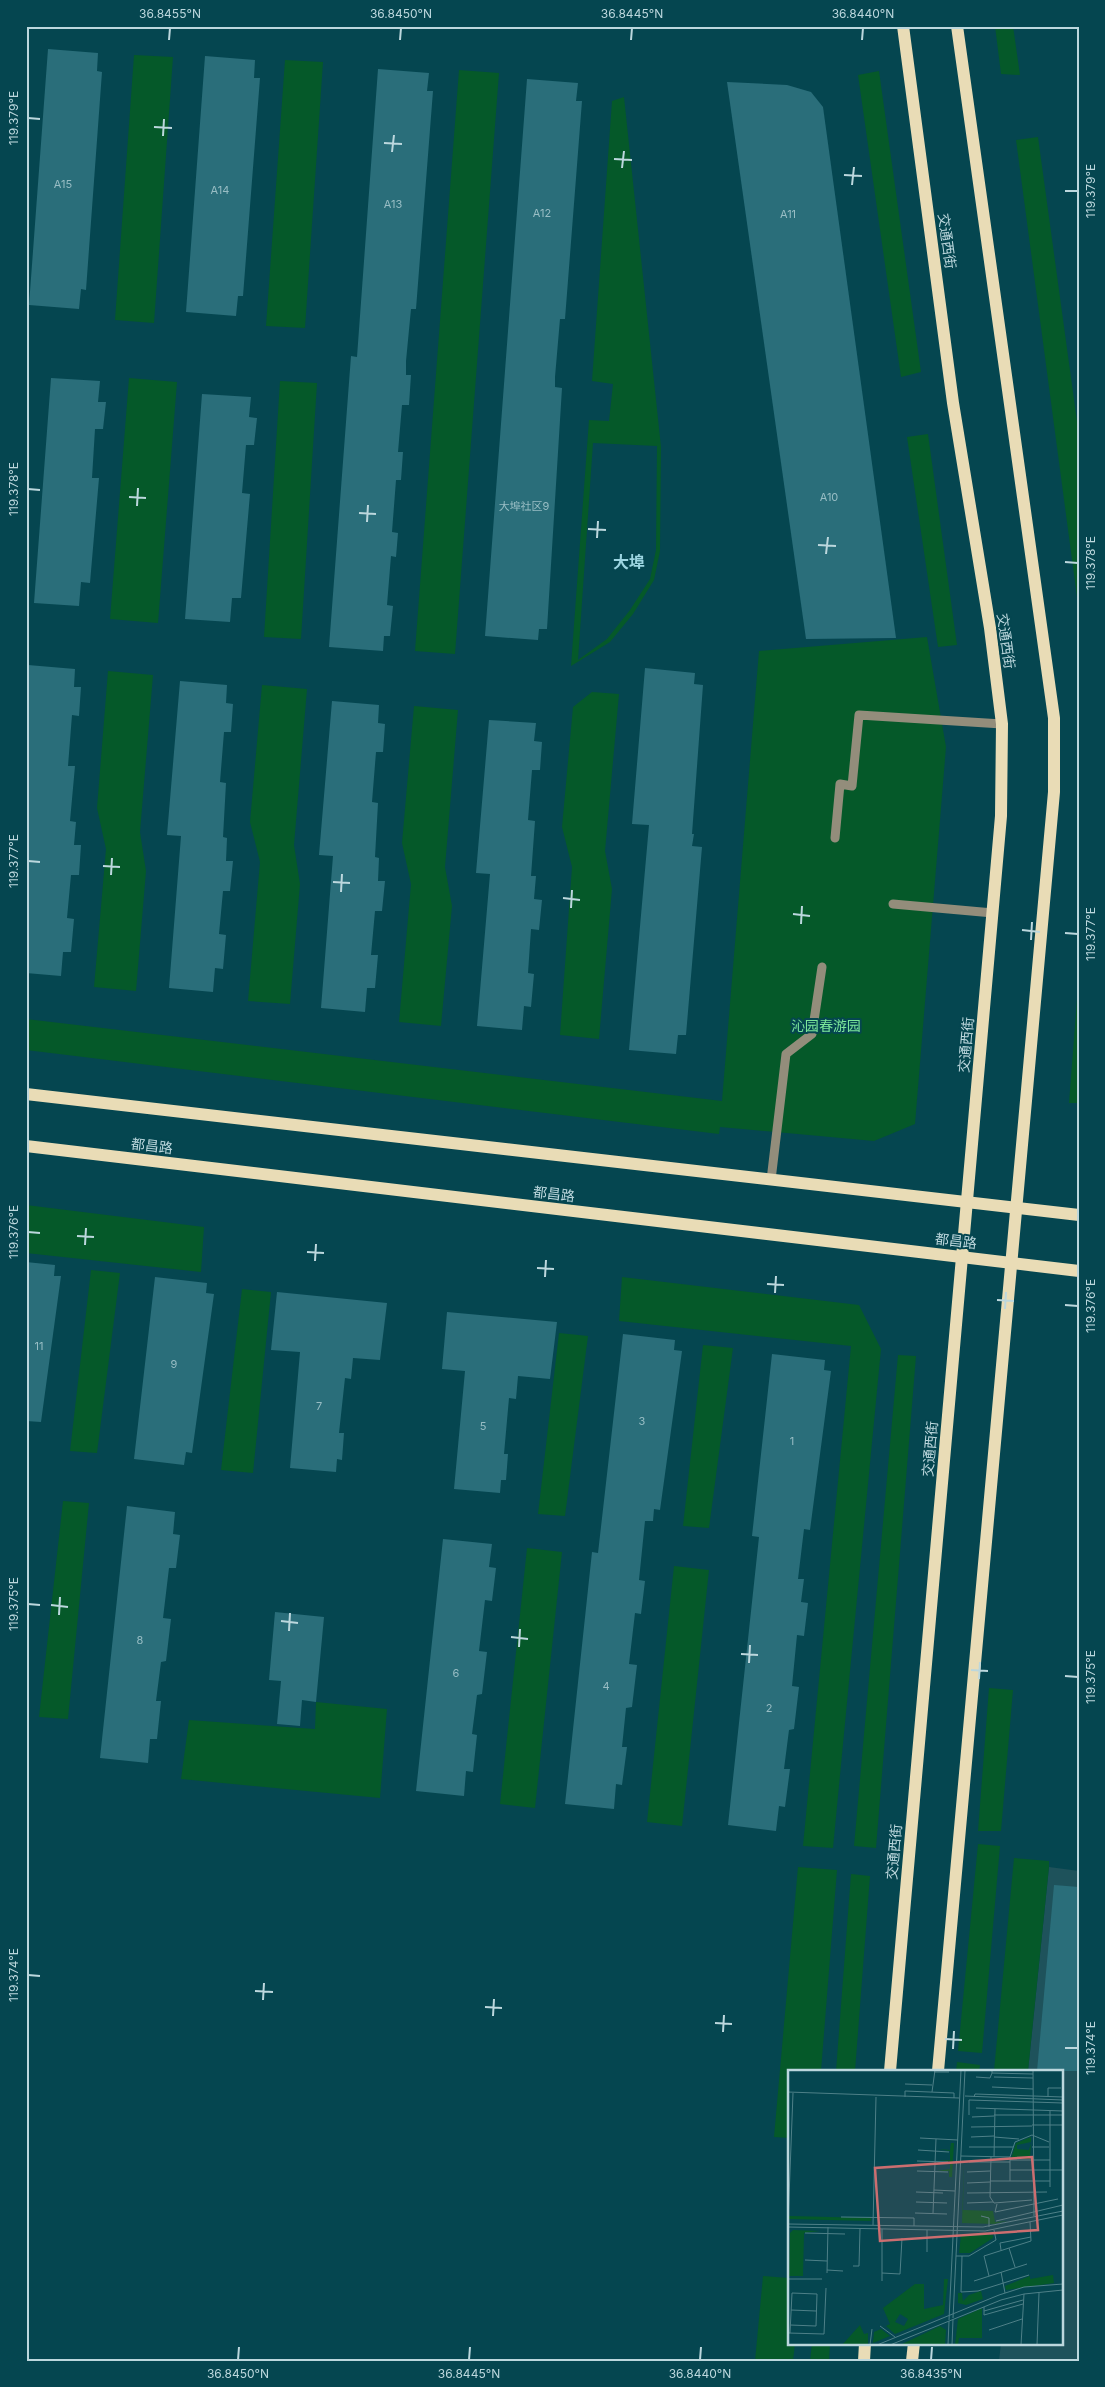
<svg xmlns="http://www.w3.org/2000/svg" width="1105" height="2387" font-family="Inter,'Noto Sans SC',sans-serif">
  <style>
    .built { fill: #1e525b }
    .green { fill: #055929; fill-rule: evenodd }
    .building { fill: #2a6e7a }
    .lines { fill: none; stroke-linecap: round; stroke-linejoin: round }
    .minor { stroke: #938d7b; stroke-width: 9 }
    .major { stroke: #e9dcb6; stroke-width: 12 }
    .ticks { fill: none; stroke: #bcd7dd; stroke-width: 2 }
    .labels { text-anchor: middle; stroke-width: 4; stroke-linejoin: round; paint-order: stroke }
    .number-label { font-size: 11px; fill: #98bdc4 }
    .street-label { font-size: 14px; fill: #bcd7dd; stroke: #054650 }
    .park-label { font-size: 14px; fill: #7ce69a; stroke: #054650 }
    .quarter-label { font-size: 16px; font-weight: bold; fill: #9cd5e1; stroke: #054650 }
    .inset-road { fill: none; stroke: #4e8088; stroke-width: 1 }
    .view { fill: #cc6e70; fill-opacity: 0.15; stroke: #cc6e70; stroke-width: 2.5 }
    .inset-edge { fill: none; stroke: #bcd7dd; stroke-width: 2.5 }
    .neatline { fill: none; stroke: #bcd7dd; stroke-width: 2 }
    .ticks-label { font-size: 12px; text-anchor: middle; fill: #bcd7dd }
  </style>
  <rect width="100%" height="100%" fill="#054650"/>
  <polygon class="built" points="1049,1867 1079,1871 1079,2361 999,2361 1001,2343 1061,2343 1061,2071 1028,2071"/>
  <g class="green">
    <polygon points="995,26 1013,26 1020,75 1001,74"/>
    <polygon points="134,55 173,57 154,323 115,320"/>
    <polygon points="285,60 323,62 305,328 266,326"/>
    <polygon points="459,70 499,73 455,654 415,651"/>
    <polygon points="879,71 921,372 901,377 858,75"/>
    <path d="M624 97 661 447 660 551 654 580 633 614 610 642 571 666 589 420 609 421 613 384 592 381 612 101ZM593 443 657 446 656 550 650 579 630 610 607 639 578 660Z"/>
    <polygon points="1038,137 1079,436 1079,612 1016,140"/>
    <polygon points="129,378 177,382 158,623 110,619"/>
    <polygon points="280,381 317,383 301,639 264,637"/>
    <polygon points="928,434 957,645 938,647 907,437"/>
    <polygon points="927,637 946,747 915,1124 874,1141 720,1127 719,1134 26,1050 26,1019 722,1101 759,651"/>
    <polygon points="108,671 153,675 140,832 146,871 136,991 94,987 106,849 97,808"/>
    <polygon points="262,685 307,689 294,845 300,884 290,1004 248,1001 260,862 250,822"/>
    <polygon points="592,692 619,694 605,851 612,889 599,1039 560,1035 572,867 562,827 573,707"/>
    <polygon points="414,706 458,710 445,867 452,906 441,1026 399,1022 411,884 402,843"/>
    <polygon points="1079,973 1079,1103 1069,1103"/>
    <polygon points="26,1205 204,1227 201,1272 26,1253"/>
    <polygon points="91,1270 120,1273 97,1453 70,1451"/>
    <polygon points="622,1277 859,1305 881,1349 833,1848 803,1846 851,1346 619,1321"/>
    <polygon points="242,1289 271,1292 253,1473 221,1470"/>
    <polygon points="559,1333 588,1336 565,1516 538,1514"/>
    <polygon points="703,1345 733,1348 709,1528 683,1526"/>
    <polygon points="898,1355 916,1356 876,1848 854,1846"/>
    <polygon points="63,1501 89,1503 68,1719 39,1717"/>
    <polygon points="527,1548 562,1552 535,1808 500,1804"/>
    <polygon points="674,1566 709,1570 682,1826 647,1822"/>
    <polygon points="989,1688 1013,1690 1001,1831 978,1831"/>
    <polygon points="316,1702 387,1709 380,1798 181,1779 189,1720 315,1729"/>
    <polygon points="978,1844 1000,1846 982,2053 958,2051"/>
    <polygon points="1014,1858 1049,1861 1049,1867 1028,2071 994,2071"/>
    <polygon points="798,1867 837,1870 821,2071 789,2071 789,2138 774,2137"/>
    <polygon points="851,1874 870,1876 855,2071 836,2071"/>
    <polygon points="957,2062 980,2065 979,2071 956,2071"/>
    <polygon points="763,2276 789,2278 789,2343 795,2343 793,2361 755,2361"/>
    <polygon points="812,2343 830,2343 829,2361 810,2361"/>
  </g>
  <g class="building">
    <polygon points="48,49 98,53 97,71 102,72 86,290 81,289 79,309 29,305"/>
    <polygon points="205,56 255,60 254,78 260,78 243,296 238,296 236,316 186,312"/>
    <polygon points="378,69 429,73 427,91 433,91 416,309 411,309 406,361 406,375 411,375 409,405 402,405 398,452 403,452 401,480 396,480 392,532 398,533 396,557 391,556 387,605 393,606 390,636 384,636 383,651 329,647 351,356 357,357"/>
    <polygon points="527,79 578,83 576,101 582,101 565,319 560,319 555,377 555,387 562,388 547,629 539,629 538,640 485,636"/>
    <polygon points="727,82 787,85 811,92 823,107 896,638 806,639"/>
    <polygon points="51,378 100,381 98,402 106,402 103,429 95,429 92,478 99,478 90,583 81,582 79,606 34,603"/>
    <polygon points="202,394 251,397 249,417 257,418 254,445 246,445 242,493 250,494 241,598 232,598 230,622 185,619"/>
    <polygon points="28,665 75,669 74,687 81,687 79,716 72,715 68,766 75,766 70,821 76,822 74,845 81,845 79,875 71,875 67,918 74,919 71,952 63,952 61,976 26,973 26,856 29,819 26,819"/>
    <polygon points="645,668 695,673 694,684 703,685 692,834 694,834 692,846 702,847 686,1035 678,1035 676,1054 629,1050 649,825 632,824"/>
    <polygon points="180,681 227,685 226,703 233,704 231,732 224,732 220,782 226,783 223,837 227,838 226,861 233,861 230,891 223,891 219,934 226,935 223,969 215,968 213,992 169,988 181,836 167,835"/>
    <polygon points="332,701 379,705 378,723 385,724 383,752 376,752 372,802 378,803 375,857 379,858 378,881 385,881 382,911 375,911 371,955 378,955 375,988 367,988 365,1012 321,1008 333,856 319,855"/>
    <polygon points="489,720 536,723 534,741 542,742 540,770 532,770 528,820 535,821 531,876 536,876 534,899 542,900 539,930 531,929 528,973 534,974 531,1007 524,1006 522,1030 477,1026 490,874 476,873"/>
    <polygon points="26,1262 55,1265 54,1276 61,1276 41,1422 26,1421"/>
    <polygon points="155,1277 207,1283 206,1293 214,1294 192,1453 186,1452 184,1465 134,1459"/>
    <polygon points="277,1292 387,1303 380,1360 353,1358 351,1379 345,1378 339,1433 344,1433 342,1460 337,1459 336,1472 290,1468 300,1352 271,1350"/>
    <polygon points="447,1312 557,1322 550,1379 518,1376 516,1399 509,1398 504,1454 508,1454 506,1480 501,1480 500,1493 454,1489 465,1371 442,1369"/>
    <polygon points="623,1334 675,1340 674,1350 682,1351 660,1510 654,1509 653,1521 645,1521 639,1580 645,1581 641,1614 635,1613 629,1664 637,1665 632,1707 626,1708 622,1747 627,1747 622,1785 616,1784 614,1809 565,1804 592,1552 598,1553"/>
    <polygon points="772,1354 825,1360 824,1370 831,1371 810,1530 804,1529 798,1579 804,1579 801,1602 808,1603 804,1636 797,1635 792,1686 799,1687 794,1729 789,1730 784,1769 790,1769 785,1807 779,1806 776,1831 728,1825 759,1537 752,1536"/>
    <polygon points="127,1506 175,1512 173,1534 180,1535 176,1568 169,1568 163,1618 171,1619 166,1661 161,1662 156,1701 161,1701 157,1739 150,1739 148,1763 100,1758"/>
    <polygon points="443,1539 492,1544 489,1567 496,1568 492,1601 485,1600 479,1651 487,1652 482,1694 477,1695 472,1734 477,1735 473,1772 466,1771 464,1796 416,1791"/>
    <polygon points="275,1612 324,1617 316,1702 302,1700 300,1726 277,1724 281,1681 269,1680"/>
    <polygon points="1054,1885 1079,1887 1079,2071 1037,2071"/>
  </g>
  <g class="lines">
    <g class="minor">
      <polyline points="835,838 840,784 852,786 859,715 1002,724"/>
      <polyline points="893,904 993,913"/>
      <polyline points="771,1180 786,1054 812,1034 822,967"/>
    </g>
    <g class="major">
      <polyline points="26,1094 1079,1215"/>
      <polyline points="26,1146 1079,1271"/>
      <polyline points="890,2071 1001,816 1002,724 990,628 953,403 903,26"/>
      <polyline points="938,2071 1054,792 1054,718 957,26"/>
      <polyline points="864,2361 865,2343"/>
      <polyline points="912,2361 914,2343"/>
    </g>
  </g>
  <path class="ticks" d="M169 40 170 28M400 40 401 28M631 40 632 28M862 40 863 28M28 118 40 119M154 127 172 128M163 136 164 119M384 143 402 144M392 152 394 135M614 159 632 160M622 168 624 151M844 175 862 176M852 185 854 167M1065 191H1078M28 489 40 490M129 497 146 498M137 506 138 488M359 513 376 514M367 522 368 505M588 529 606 530M597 538 598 521M818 545 836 546M826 554 828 537M1065 562 1078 563M28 861 40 862M103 866 120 867M111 875 112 858M333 882 350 883M341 892 342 874M563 898 580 900M571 908 572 890M793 914 810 916M801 924 802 906M1022 930 1040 932M1065 933 1078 934M1031 940 1032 922M28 1232 40 1233M77 1236 94 1237M85 1245 86 1228M307 1252 324 1253M315 1261 316 1244M537 1268 554 1269M545 1277 546 1260M767 1284 784 1285M775 1293 776 1276M997 1300 1014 1301M1065 1305 1078 1306M1005 1309 1006 1292M28 1604 40 1605M51 1605 68 1607M59 1615 60 1597M281 1621 298 1623M289 1631 290 1613M511 1637 528 1639M519 1647 520 1629M741 1654 758 1655M749 1663 750 1645M971 1670 988 1671M1065 1676 1078 1677M979 1679 980 1662M28 1975 40 1976M255 1991 273 1992M263 2000 264 1983M485 2007 502 2008M493 2016 494 1999M715 2023 732 2024M723 2032 724 2015M945 2039 962 2040M1065 2048H1078M953 2049 954 2031M238 2360 239 2347M469 2360 470 2347M700 2360 701 2347M931 2360 932 2347"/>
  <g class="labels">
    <g class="number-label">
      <text x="63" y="188">A15</text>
      <text x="220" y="194">A14</text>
      <text x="393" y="208">A13</text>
      <text x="542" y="217">A12</text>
      <text x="788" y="218">A11</text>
      <text x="829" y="501">A10</text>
      <text x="524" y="510">大埠社区9</text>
      <text x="39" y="1350">11</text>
      <text x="174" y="1368">9</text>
      <text x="319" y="1410">7</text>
      <text x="642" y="1425">3</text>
      <text x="483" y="1430">5</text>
      <text x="792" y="1445">1</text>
      <text x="140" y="1644">8</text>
      <text x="456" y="1677">6</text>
      <text x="606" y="1690">4</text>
      <text x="769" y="1712">2</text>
    </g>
    <g class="street-label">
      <text transform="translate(947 241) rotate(82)" y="5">交通西街</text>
      <text transform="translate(1006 641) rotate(82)" y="5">交通西街</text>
      <text transform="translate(966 1045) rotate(-85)" y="5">交通西街</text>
      <text transform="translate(152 1146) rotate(7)" y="5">都昌路</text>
      <text transform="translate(554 1194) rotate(7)" y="5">都昌路</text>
      <text transform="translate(956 1241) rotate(7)" y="5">都昌路</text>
      <text transform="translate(930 1449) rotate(-85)" y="5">交通西街</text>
      <text transform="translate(894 1852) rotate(-85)" y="5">交通西街</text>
    </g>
    <g class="park-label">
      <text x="826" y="1031">沁园春游园</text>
    </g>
    <g class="quarter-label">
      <text x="629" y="568">大埠</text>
    </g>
  </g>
  <g transform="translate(788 2070)">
    <rect width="275" height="275" fill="#054650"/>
    <path d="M243 67V72L229 75V79L241 80 243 73 242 89H223L228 73ZM163 73H166L164 107H161V101H149L162 99V91L149 90H162V81L150 79 162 80ZM176 88 175 140 205 141 207 152 220 151 206 154 174 153ZM1 146 83 148V151L1 149ZM5 160 32 161 16 163 15 206H1L2 163ZM173 165H205V168L182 183H171ZM265 205 266 213 218 220 217 216 242 206V209ZM156 209H160L156 244 107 264 98 256 102 254 95 238 127 214H136V239L155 235ZM112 244 120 249 116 256 107 252ZM193 221 195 229 178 235 170 233V223H174L175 231 181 225ZM194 238V268H171L170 275H167L170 249ZM72 255 76 264 80 263V275H54ZM152 256 158 260 157 275H112ZM93 259 102 266 85 273 86 262Z" fill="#055929" fill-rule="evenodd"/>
    <path class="inset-road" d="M204 0V3L245 4M245 0 246 146M146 2H161M188 7 202 8 204 3M206 7 245 8M117 14 144 15M204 17 245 19M0 22 171 28M144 22 147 0M177 26 275 30M117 27V21L166 23V28M186 27 187 24 275 27M260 27V18H273M188 38 275 41M181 45V30L275 33M206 45H275M184 47 206 46M244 55H275M183 57 244 56M183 67 206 66M206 67 231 69M132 68 170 70M261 72 244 65 227 72 222 87V111H262M181 77H225M244 77H261M130 80 161 82M173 86 222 87M203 87 202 127 206 133 244 130M206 87 207 39M222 90H262M129 91 160 92M181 92H222M222 100H275M129 101 160 102M179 102 202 101M202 111H222M179 113 202 112M262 117V41M146 120 167 121M128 122 155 123M179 123 259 122M128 132 159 133M179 133 205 132M209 134 207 142 270 129M127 143 159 144M145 143 148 69M193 146 201 148V157M53 147 126 148V156M208 151 275 135M0 154 5 23M0 154 195 157 275 141M85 155 88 27M0 157 197 161 275 145M139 160V182M17 163 57 164M221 178 227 197M213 180 212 173 243 167M168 186H181L208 170 206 160M174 186 173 222 190 221 241 205M17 190 39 191M65 196H71L72 159M39 200 55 201M213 202 217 223M39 203 40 157M94 203 112 204 114 168M201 206 196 186 243 171 242 152M0 209H34M94 211V159M186 211 239 194M196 237V245L235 234M3 240 28 241M196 241 235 230M165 248 177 0M161 250 173 0M92 256 107 267M201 260 234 249M0 263 36 264 38 218M2 263 4 223 29 224 28 256 2 255M82 275 84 259M89 275 211 225 236 217 275 214M102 275 213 230 236 224 275 220M160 275 161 251M164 275 165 249M233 275 236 224M249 275 251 223"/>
    <path class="view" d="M244 87 250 160 92 171 87 98Z"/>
    <rect width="275" height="275" class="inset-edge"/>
  </g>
  <rect width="1105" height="2387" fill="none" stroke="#054650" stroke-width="55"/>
  <rect x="28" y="28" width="1050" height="2332" class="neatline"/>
  <g class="ticks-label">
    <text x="170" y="18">36.8455°N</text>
    <text x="401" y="18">36.8450°N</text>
    <text x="632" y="18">36.8445°N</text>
    <text x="863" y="18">36.8440°N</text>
    <text transform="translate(14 118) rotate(-90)" y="4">119.379°E</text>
    <text transform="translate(1091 191) rotate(-90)" y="4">119.379°E</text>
    <text transform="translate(14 489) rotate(-90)" y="4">119.378°E</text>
    <text transform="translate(1091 563) rotate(-90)" y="4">119.378°E</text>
    <text transform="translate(14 861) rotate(-90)" y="4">119.377°E</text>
    <text transform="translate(1091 934) rotate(-90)" y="4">119.377°E</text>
    <text transform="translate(14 1232) rotate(-90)" y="4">119.376°E</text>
    <text transform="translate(1091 1306) rotate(-90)" y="4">119.376°E</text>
    <text transform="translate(14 1604) rotate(-90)" y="4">119.375°E</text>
    <text transform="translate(1091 1677) rotate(-90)" y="4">119.375°E</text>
    <text transform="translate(14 1975) rotate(-90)" y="4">119.374°E</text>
    <text transform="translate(1091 2048) rotate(-90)" y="4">119.374°E</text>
    <text x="238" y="2378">36.8450°N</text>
    <text x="469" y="2378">36.8445°N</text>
    <text x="700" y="2378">36.8440°N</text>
    <text x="931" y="2378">36.8435°N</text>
  </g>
</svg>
